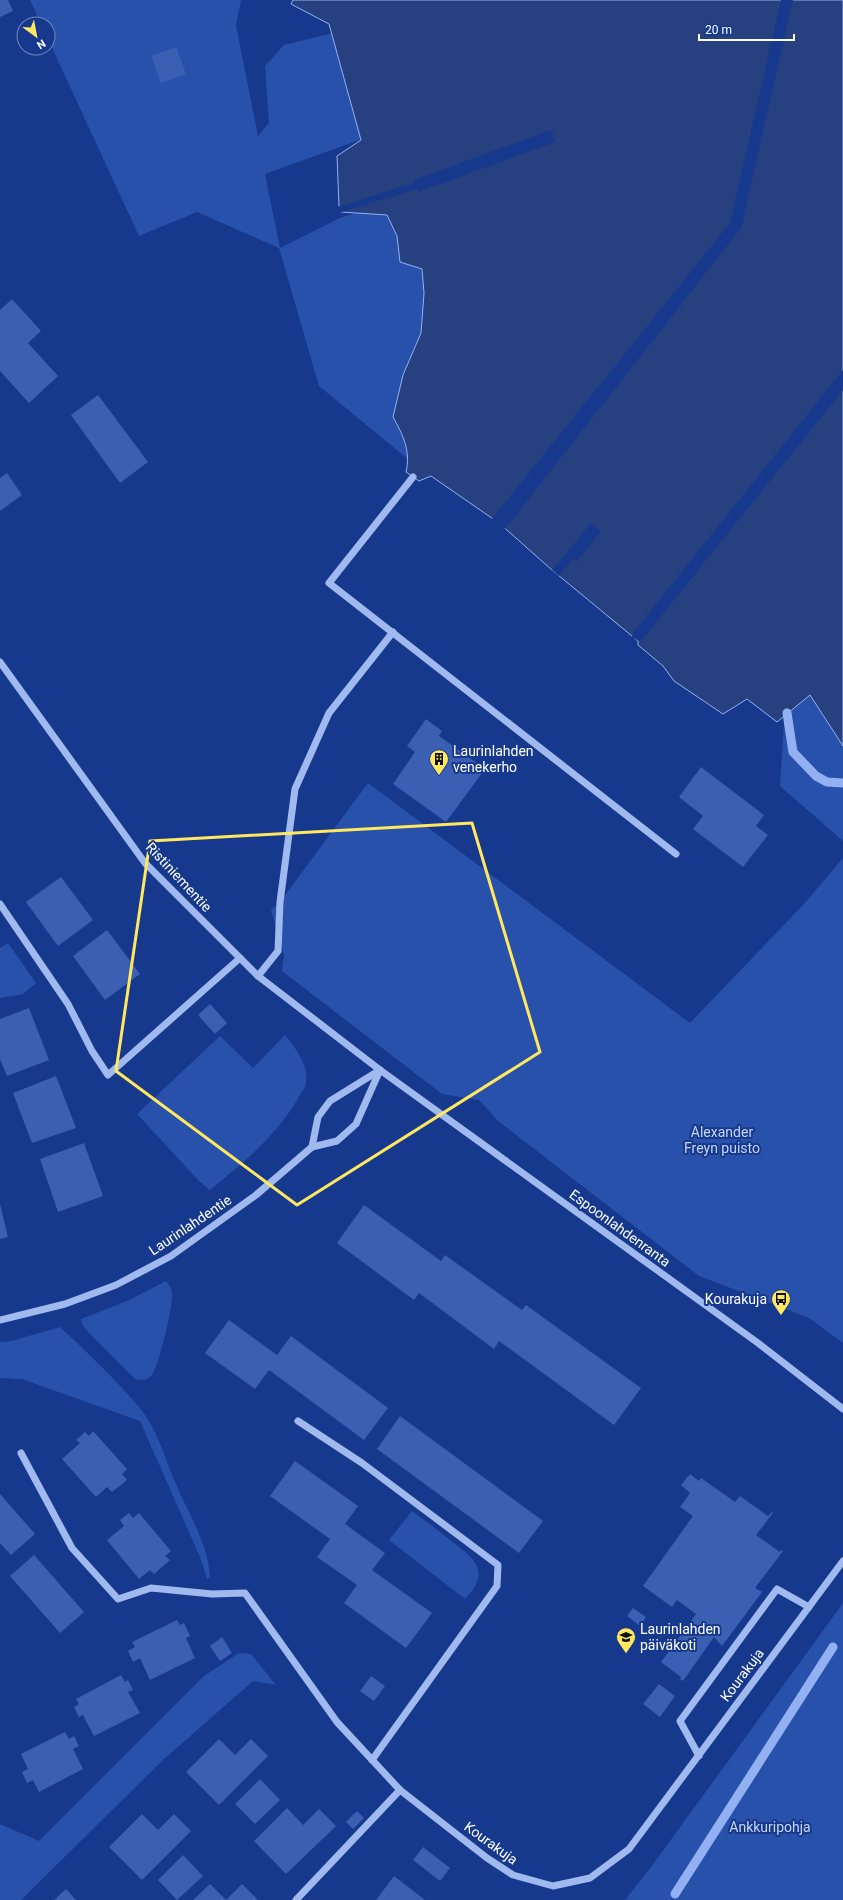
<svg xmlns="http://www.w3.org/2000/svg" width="843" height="1900" font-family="Roboto,sans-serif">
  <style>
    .green { fill: #2851ab }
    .water { fill: #274180; stroke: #93b1f2 }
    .pier { fill: #16398d }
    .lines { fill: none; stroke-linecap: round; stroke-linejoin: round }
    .stream { stroke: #93b1f2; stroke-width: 9 }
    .building { fill: #3a5fb3 }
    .minor { stroke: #a0b9ef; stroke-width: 7 }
    .marked { fill: none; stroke: #ffe85f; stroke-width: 3; stroke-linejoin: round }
    .labels { text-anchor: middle; stroke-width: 4; stroke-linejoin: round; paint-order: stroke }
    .poi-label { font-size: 14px; fill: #fff; stroke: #16398d; text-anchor: start }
    .street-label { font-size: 14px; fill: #fff; stroke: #16398d }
    .park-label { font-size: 14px; fill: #c7d7fb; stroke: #16398d }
  </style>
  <rect width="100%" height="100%" fill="#16398d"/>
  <g class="green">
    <polygon points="30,0 241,0 236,25 258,136 269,123 265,66 284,45 353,28 398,126 265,174 280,248 342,217 469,178 409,460 319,386 279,248 197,212 139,236 48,39 48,24 41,24"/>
    <polygon points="843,563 843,841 780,786 785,707"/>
    <polygon points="368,783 690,1023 804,904 843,858 843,1343 809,1318 699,1276 498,1121 479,1100 442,1094 282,971 284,955 271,910 280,902"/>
    <polygon points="8,943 36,983 23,994 0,998 0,948"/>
    <path d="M285 1035C296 1049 311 1067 305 1087 303 1091 299 1096 297 1100 276 1136 242 1164 210 1190L198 1180 137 1114 220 1036 253 1068Z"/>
    <path d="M166 1281C168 1284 172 1288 172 1292 174 1303 159 1366 152 1375 147 1381 141 1380 135 1379L88 1332 82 1324 81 1319 127 1301Z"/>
    <path d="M60 1327C87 1352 115 1379 139 1407 157 1428 165 1459 176 1484 189 1515 208 1543 210 1577L207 1579 200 1557 140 1421 22 1379 0 1378V1342L11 1341Z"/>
    <path d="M412 1511C425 1520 437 1530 449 1539 473 1558 493 1570 465 1599L389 1540Z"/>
    <polygon points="843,1603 843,1900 625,1900 651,1867"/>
    <polygon points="239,1653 251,1654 276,1685 253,1681 163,1760 21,1900 0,1900 0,1824 39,1841 204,1676"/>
  </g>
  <path class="water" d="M293 0H843V746L810 695 777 722 747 699 723 714 674 681 663 666 638 645V641L552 570 499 523 431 476 419 481 406 472C411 451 403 435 393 417L403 375 421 333 424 293 422 269 400 262 397 236 387 215 341 212 339 206 337 156 361 140 329 24 291 4Z"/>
  <g class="pier">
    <polygon points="781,0 793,0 741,228 505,529 492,519 730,223"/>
    <polygon points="551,130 555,142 418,192 417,189 339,213 337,207 414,183 414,180"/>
    <polygon points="843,370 843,390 642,640 640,639 639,641 632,637 633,633"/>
    <polygon points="591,523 601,531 577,561 573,558 559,576 552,570"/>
  </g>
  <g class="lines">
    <g class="stream">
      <polyline points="787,713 793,752 816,776 827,782 843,783"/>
      <polyline points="675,1894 833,1647"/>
    </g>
  </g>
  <g class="building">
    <polygon points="0,0 8,0 13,11 0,17"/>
    <polygon points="176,47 186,74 161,83 151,56"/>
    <polygon points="12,299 41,331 28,343 58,376 29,403 0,371 0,310"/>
    <polygon points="98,395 148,462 120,483 71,415"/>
    <polygon points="7,473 22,495 0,511 0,478"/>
    <polygon points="426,719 442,731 439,736 485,769 446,822 393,784 415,752 407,746"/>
    <polygon points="701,767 764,815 756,826 768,835 743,867 693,829 703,816 679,797"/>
    <polygon points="61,877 93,920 58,946 26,902"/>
    <polygon points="107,930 140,974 105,1000 73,956"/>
    <polygon points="210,1004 227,1023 215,1034 198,1015"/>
    <polygon points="29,1008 49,1060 7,1076 0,1059 0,1019"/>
    <polygon points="56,1076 76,1128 32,1143 13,1093"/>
    <polygon points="84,1143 103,1196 58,1212 40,1159"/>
    <polygon points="0,1204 8,1237 0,1239"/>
    <polygon points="364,1205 441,1261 445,1255 522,1310 526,1305 641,1388 614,1425 499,1341 494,1349 419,1293 414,1300 337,1243"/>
    <polygon points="229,1320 277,1355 291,1336 388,1408 364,1440 269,1370 255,1389 205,1353"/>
    <polygon points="400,1416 543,1521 519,1553 377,1449"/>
    <polygon points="93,1431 127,1469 122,1474 127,1480 112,1492 107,1487 96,1497 62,1459 80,1443 76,1440 85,1432 89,1436"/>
    <polygon points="295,1461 358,1506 345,1524 385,1553 372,1570 432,1613 406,1648 344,1603 357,1585 317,1557 330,1539 270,1496"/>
    <polygon points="690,1474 699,1481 701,1478 735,1502 740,1496 768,1516 772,1512 773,1513 756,1535 780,1552 781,1550 783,1551 755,1588 762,1592 722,1646 714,1637 683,1681 680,1679 681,1677 661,1662 696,1614 677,1600 672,1607 643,1586 693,1516 680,1507 690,1493 681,1485"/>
    <polygon points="0,1494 35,1534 11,1555 0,1543"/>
    <polygon points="129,1513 133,1518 139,1513 171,1551 165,1556 170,1560 154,1574 150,1570 139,1579 107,1540 124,1526 120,1520"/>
    <polygon points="34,1555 84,1612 60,1633 10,1576"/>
    <polygon points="633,1608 646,1617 640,1626 627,1616"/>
    <polygon points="177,1620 180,1625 184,1623 190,1636 186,1638 195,1658 150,1680 140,1658 133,1662 128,1651 135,1647 132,1642"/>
    <polygon points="222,1637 232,1653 220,1661 210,1646"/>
    <polygon points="121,1675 125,1682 128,1680 133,1690 128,1692 140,1713 94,1736 83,1715 79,1717 74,1707 79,1704 76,1699"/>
    <polygon points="371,1676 385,1686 374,1701 360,1691"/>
    <polygon points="659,1684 675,1696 660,1717 643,1704"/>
    <polygon points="65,1732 69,1739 74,1736 79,1746 73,1749 83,1769 39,1792 33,1780 27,1783 22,1772 28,1769 21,1754"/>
    <polygon points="219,1739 235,1755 251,1739 268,1756 219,1805 186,1772"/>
    <polygon points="260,1779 280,1800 255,1824 235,1804"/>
    <polygon points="287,1808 303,1825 319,1809 336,1826 286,1874 254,1841"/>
    <polygon points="357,1811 364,1818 353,1829 346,1822"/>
    <polygon points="142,1814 158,1830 174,1814 191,1831 142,1880 109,1847"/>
    <polygon points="423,1847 450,1868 440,1881 413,1860"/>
    <polygon points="183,1855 203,1876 177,1900 158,1880"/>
    <polygon points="394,1876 425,1900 376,1900"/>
    <polygon points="210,1884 226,1900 242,1884 258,1900 193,1900"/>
    <polygon points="66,1889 76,1900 54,1900"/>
  </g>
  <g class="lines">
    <g class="minor">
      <polyline points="413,477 329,583 676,854"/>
      <polyline points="0,662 145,863 258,976 380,1070 758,1343 843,1409"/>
      <polyline points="0,904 68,1004 92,1051 108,1075 240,958"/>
      <polyline points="258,976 278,951 280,902 295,789 329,713 393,632"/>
      <polyline points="312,1147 318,1117 330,1101 380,1070"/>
      <polyline points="0,1320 65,1304 116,1285 171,1256 256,1195 312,1147 337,1141 356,1124 380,1070"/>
      <polyline points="298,1421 362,1463 498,1565 497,1586 372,1760"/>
      <polyline points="21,1453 72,1548 118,1599 151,1588 212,1594 245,1593 337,1722 400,1790 487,1858 513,1875 553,1886 590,1878 629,1849 843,1561"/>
      <polyline points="699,1756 680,1721 777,1589 809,1607"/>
      <polyline points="296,1900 400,1790"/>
    </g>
  </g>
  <path class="marked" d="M472 823 540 1052 297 1205 116 1071 150 841Z"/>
  <defs>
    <symbol id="building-pin" viewBox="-11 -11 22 30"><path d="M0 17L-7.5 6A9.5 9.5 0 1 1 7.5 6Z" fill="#ffe85f" stroke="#16398d"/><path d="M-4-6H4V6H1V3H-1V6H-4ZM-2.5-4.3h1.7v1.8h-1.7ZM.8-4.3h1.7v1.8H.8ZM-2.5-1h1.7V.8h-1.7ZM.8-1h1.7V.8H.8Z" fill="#111"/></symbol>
    <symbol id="bus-pin" viewBox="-11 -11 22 30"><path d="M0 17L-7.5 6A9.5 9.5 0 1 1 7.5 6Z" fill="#ffe85f" stroke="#16398d"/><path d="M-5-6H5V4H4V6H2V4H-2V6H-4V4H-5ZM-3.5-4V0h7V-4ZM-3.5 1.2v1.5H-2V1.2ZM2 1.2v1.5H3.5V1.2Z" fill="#111"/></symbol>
    <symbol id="school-pin" viewBox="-11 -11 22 30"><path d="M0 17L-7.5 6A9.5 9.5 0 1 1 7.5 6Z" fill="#ffe85f" stroke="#16398d"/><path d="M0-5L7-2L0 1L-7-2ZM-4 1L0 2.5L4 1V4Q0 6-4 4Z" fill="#111"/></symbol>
  </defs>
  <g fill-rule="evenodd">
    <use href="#building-pin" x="428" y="748" width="22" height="30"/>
    <use href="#bus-pin" x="770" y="1288" width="22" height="30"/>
    <use href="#school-pin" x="615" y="1626" width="22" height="30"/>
  </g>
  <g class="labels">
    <g class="poi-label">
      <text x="453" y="756">Laurinlahden<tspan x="453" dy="16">venekerho</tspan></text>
      <text x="767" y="1304" text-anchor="end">Kourakuja</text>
      <text x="640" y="1634">Laurinlahden<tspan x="640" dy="16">päiväkoti</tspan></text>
    </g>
    <g class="street-label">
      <text transform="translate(179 877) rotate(47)" y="5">Ristiniementie</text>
      <text transform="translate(190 1225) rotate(-34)" y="5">Laurinlahdentie</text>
      <text transform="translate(620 1228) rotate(36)" y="5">Espoonlahdenranta</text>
      <text transform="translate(742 1675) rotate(-53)" y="5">Kourakuja</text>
      <text transform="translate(491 1843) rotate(36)" y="5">Kourakuja</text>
    </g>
    <g class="park-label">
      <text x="722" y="1137">Alexander<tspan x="722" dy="16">Freyn puisto</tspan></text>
      <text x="770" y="1832">Ankkuripohja</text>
    </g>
  </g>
  <g transform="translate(36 36) rotate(148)"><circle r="19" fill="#16398d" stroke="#7388bb"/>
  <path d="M0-3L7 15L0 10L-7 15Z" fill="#ffe85f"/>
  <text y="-6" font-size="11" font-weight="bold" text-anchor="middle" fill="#ffffff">N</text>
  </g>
  <path d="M699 34v6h95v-6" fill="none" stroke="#ffffff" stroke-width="2"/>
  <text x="705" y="34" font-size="12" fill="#ffffff" stroke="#16398d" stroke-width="3" paint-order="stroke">20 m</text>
</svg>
